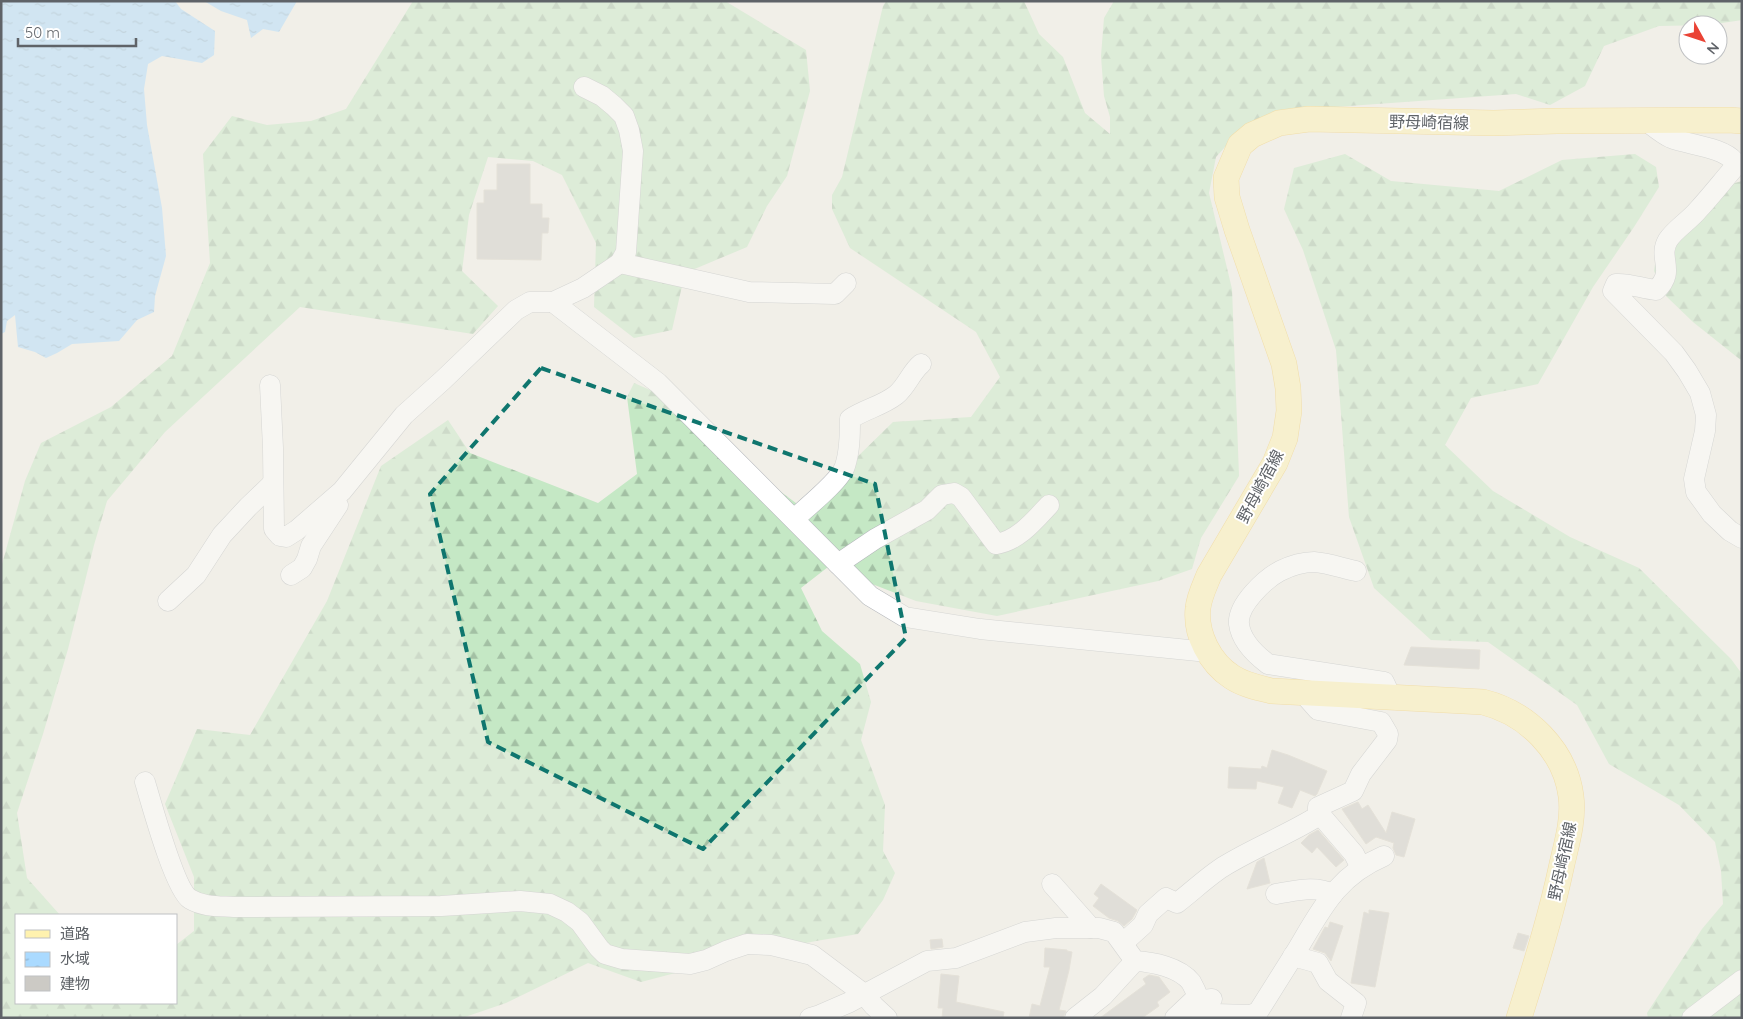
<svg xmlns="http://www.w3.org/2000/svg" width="1743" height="1019" font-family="Quicksand,'Noto Sans JP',sans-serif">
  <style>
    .forest { fill: url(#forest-firs) }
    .water { fill: url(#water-ripples) }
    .building { fill: #cccac5; stroke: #d6d1c6 }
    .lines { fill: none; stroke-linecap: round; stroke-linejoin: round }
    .minor-casing { stroke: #b5b8bc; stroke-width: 21 }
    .major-casing { stroke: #f2c960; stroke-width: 26 }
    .minor { stroke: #fff; stroke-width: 20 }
    .major { stroke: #fff2af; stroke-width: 25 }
    .marked { fill: none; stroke: #0f766e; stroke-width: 4; stroke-dasharray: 10 6; stroke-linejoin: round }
    .labels { text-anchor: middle; stroke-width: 4; stroke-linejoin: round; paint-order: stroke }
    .street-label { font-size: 16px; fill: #5f6368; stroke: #fff }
  </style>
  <defs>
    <pattern id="forest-firs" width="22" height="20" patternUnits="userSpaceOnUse" patternTransform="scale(1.25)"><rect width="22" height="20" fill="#c5e8c5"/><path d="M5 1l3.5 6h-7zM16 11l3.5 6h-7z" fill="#a3c0a4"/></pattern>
    <pattern id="water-ripples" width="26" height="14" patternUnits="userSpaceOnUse" patternTransform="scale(1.25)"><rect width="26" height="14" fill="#aadaff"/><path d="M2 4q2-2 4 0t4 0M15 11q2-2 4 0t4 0" fill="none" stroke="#8eb4d2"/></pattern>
  </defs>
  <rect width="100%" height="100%" fill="#f1efe8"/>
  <g class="forest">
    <polygon points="413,1 725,1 806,50 810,91 787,176 767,206 747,247 685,273 672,330 634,338 594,307 596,243 562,175 533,161 488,157 469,215 462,271 498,306 473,334 300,307 165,432 107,501 94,545 68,649 43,734 17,813 27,878 60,915 16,915 16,1003 176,1003 176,945 194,931 194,877 165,804 197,729 250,735 327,601 381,466 448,420 470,453 598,503 637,474 627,397 634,383 664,396 695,428 804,509 893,422 971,417 1000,377 976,332 850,248 832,209 832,195 842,177 883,6 886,1 1024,1 1039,34 1063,57 1085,113 1110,134 1110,117 1104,96 1101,56 1104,18 1114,1 1742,1 1742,20 1709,25 1659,26 1604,46 1585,86 1550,105 1516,94 1307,109 1244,126 1216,157 1209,193 1232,289 1239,476 1201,538 1192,569 1158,581 997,616 916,601 828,567 801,588 822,631 860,664 871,702 861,740 885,805 883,851 895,873 883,900 858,934 816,941 736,957 641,982 588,963 506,1003 462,1018 1,1018 1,568 25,481 41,443 111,407 172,356 210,263 203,154 232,116 267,125 311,121 346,109"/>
    <polygon points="1345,154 1391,181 1499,191 1562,160 1635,154 1656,167 1659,187 1634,227 1593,287 1538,384 1471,398 1445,445 1493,491 1570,537 1639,568 1731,659 1742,674 1742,1018 1648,1018 1647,1013 1702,929 1723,904 1721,871 1715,842 1679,805 1609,764 1577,705 1488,642 1431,640 1374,588 1349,517 1336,350 1303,250 1284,209 1294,168"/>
    <polygon points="1742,181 1742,361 1693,322 1666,296 1654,271 1657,251 1714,189"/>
  </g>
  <g class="water">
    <polygon points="1,1 175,1 181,9 215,31 214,55 202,63 162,56 148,64 144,89 147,125 162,208 166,256 155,296 154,312 137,320 119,341 72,344 57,353 46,358 35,352 18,347 15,315 7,321 5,332 1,334"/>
    <polygon points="204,1 297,1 279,32 263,29 251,38 247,20 221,11"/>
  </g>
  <g class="building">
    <polygon points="497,164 530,164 530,204 542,204 542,218 549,218 548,233 542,233 541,260 477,259 477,203 484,203 484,190 497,190"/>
    <polygon points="1411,647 1480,650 1479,669 1404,665"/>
    <polygon points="1272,750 1288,755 1327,771 1317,794 1315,796 1300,790 1292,808 1278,803 1284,787 1257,781 1256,789 1228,788 1229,767 1261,769 1262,766 1267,768"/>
    <polygon points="1358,802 1362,809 1368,805 1386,833 1392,812 1415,819 1404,857 1396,855 1393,848 1394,843 1376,837 1366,844 1342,809"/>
    <polygon points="1318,830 1344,860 1336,867 1317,847 1312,853 1301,843 1309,835"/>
    <polygon points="1264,858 1270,883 1247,889 1257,862"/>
    <polygon points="1101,884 1137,910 1132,919 1124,926 1118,921 1109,918 1093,906 1099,898 1094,894"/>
    <polygon points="1369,910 1389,913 1375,987 1351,983 1364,912 1369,914"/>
    <polygon points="1330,922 1343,926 1331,961 1325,953 1313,949 1325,927 1328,928"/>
    <polygon points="1518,933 1529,936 1524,951 1513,948"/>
    <polygon points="942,939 943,947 931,949 930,940"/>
    <polygon points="1045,948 1067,950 1067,951 1072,952 1069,970 1059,1010 1066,1011 1063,1018 1029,1018 1032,1004 1040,1006 1050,967 1044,967"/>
    <polygon points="941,974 959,976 956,1002 1004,1012 1003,1018 942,1018 943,1008 938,1008"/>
    <polygon points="1149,975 1159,977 1170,992 1157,1002 1159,1006 1142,1018 1100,1018 1146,984 1143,979"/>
  </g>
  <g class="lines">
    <defs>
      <g id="minor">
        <path d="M1645 120C1653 126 1662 134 1671 138 1689 145 1722 147 1734 161L1733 169C1721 183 1710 197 1698 210 1690 220 1674 230 1668 240 1657 258 1677 271 1656 290 1643 289 1630 283 1616 284L1613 291 1674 353 1687 371 1700 393 1706 415 1705 431 1694 479 1696 492 1712 514 1730 531 1742 538"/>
        <polyline points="620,263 749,292 835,294 846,283"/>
        <polyline points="553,302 658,383 870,596 905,617 980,629 1208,652"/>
        <polyline points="270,385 273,448 274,529 280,536 286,537 297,530 342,491 404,415 443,380 516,310 530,302 553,302 583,288 620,263 626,252 633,151 629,130 624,116 614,106 602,96 584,87"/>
        <path d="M794 519C806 508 841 480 845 466 850 451 850 434 850 419 865 409 882 406 896 395 907 386 911 372 921 364"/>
        <path d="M838 564 875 539 927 510 942 495 954 493 961 497 996 544C1018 541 1035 520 1049 505"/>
        <path d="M1356 571C1342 568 1328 563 1314 562 1303 562 1290 566 1280 571 1265 579 1237 605 1239 624 1241 641 1256 655 1268 664L1384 682 1391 697"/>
        <polyline points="291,575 302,568 307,559 311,546 338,505"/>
        <polyline points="168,601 196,575 222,535 248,507 273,483"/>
        <path d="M145 782C151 802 175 890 190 899 203 907 219 906 234 907L441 906 520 901 550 904 567 912 580 922 599 948 605 954 622 959 690 964 706 960 726 951 747 944 771 945 812 955 864 994 874 1006 887 1018"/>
        <polyline points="1318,816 1324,819 1354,854 1361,868"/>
        <polyline points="1052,884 1091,928"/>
        <path d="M1276 894C1296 891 1314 885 1333 894"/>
        <path d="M1123 943 1143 925 1148 914 1166 898 1177 903C1193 891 1209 875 1226 865 1256 847 1289 834 1318 816V807L1353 791 1361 774 1387 740 1388 734 1381 722 1318 710 1303 693"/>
        <polyline points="1293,956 1318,963 1328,981 1356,1003 1351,1018"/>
        <path d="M810 1018 820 1015 850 1002 927 961 956 958 1025 932 1056 928H1099L1114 932 1135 961C1153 962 1179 967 1191 982 1194 987 1197 994 1199 1000"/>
        <polyline points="1075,1018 1103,996 1135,961"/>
        <polyline points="1175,1018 1193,1001 1212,999"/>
        <path d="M1201 1018 1215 1014 1250 1015 1258 1012C1271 991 1284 971 1297 950 1322 908 1337 876 1384 856"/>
        <polyline points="1692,1018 1742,980"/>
      </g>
      <path id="major" d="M1519 1018C1535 967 1551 916 1562 864 1567 842 1574 819 1571 796 1565 750 1527 713 1483 702L1272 691C1259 688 1244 685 1232 677 1210 663 1195 634 1198 608 1199 597 1205 585 1209 575L1275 463 1285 438 1289 411 1288 388 1284 364 1237 230 1227 197 1226 178 1240 145 1252 135 1279 123 1309 119 1494 123 1557 121 1729 120 1742 121"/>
    </defs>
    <use href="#minor" class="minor-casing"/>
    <use href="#major" class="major-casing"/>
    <use href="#minor" class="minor"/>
    <use href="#major" class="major"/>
  </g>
  <path d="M0 0H1743V1019H0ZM541 368 875 484 906 638 703 849 488 742 430 494Z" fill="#f1efe8" fill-opacity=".55" fill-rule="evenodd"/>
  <path class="marked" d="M541 368 875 484 906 638 703 849 488 742 430 494Z"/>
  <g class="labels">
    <g class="street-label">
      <text transform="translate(1429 122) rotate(1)" y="6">野母崎宿線</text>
      <text transform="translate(1260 486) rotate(-62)" y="6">野母崎宿線</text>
      <text transform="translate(1562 861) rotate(-78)" y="6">野母崎宿線</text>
    </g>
  </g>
  <rect width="1743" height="1019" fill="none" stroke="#5f6368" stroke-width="5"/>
  <rect x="15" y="914" width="162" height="90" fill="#ffffff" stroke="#bfc1c3"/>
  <rect x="25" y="930" width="25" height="8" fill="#fff2af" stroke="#bfc1c3"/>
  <text x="60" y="939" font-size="15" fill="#5f6368">道路</text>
  <rect x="25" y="952" width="25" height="15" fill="url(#water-ripples)" stroke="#bfc1c3"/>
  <text x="60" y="964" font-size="15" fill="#5f6368">水域</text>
  <rect x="25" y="976" width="25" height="15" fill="#cccac5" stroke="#bfc1c3"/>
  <text x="60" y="989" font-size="15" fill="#5f6368">建物</text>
  <g transform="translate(1703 40) rotate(130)"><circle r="24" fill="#ffffff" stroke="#bfc1c3"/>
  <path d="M0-4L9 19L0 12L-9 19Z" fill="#ea4335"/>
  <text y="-8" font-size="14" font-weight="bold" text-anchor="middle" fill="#5f6368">N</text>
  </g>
  <path d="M18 38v8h118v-8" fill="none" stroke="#5f6368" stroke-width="2.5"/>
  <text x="25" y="38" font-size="15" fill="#5f6368" stroke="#ffffff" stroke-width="4" paint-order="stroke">50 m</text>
</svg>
